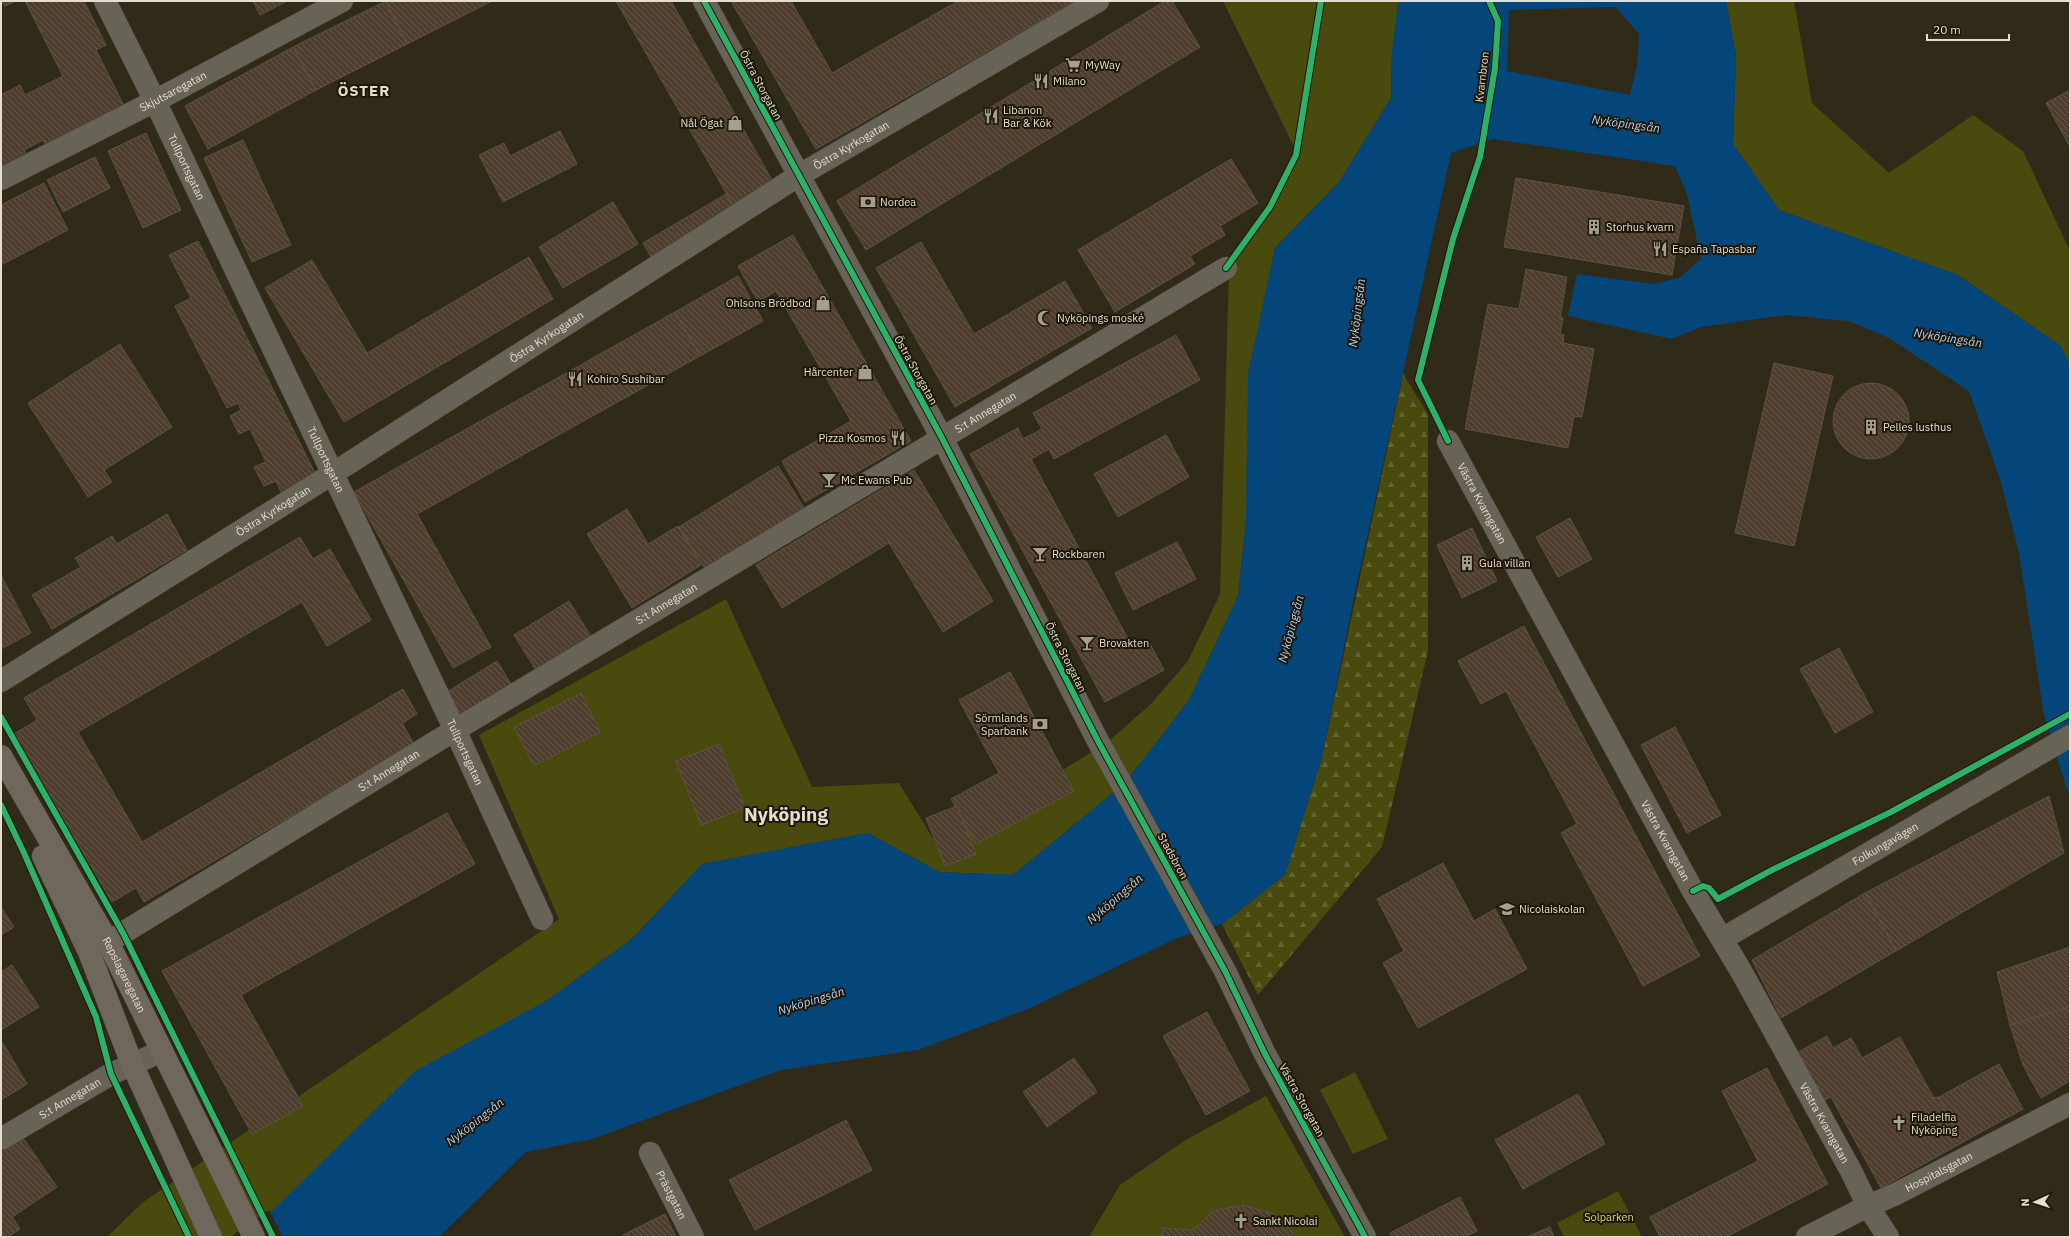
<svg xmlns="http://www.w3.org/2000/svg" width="2071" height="1238" font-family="'IBM Plex Sans',sans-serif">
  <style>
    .forest { fill: url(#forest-firs) }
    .green { fill: #484a0e }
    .water { fill: #04467a; fill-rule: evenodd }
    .pier { fill: #302a19 }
    .building { fill: url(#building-back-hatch); stroke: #5b5247 }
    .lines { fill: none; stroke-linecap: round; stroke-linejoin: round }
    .street-casing { stroke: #494437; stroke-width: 23 }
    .secondary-casing { stroke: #494437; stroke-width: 23 }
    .street { stroke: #686357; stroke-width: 22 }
    .secondary { stroke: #6f675c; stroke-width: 22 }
    .cycleway-casing { stroke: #1c170a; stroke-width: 8 }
    .cycleway { stroke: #2db169; stroke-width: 6 }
    .labels { text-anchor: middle; stroke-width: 4; stroke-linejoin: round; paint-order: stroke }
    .poi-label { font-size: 11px; fill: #e5dece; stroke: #1c170a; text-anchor: start }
    .street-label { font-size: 11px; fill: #e5dece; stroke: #1c170a }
    .park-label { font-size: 11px; fill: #d5dd61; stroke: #1c170a }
    .water-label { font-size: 12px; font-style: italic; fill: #b0d0f2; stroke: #1c170a }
    .district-label { font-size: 15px; font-weight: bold; letter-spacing: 1px; fill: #e5dece; stroke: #1c170a }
    .town-label { font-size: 19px; font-weight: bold; fill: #e5dece; stroke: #1c170a }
  </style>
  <defs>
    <pattern id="forest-firs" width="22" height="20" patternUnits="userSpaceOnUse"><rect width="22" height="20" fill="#484a0e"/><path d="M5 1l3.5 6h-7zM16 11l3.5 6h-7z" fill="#626430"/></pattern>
    <pattern id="building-back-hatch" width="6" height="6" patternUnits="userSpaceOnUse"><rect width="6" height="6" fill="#4f3e2d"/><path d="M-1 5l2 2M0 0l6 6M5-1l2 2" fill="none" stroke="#68594a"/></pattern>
  </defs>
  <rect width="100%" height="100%" fill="#302a19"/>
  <polygon class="forest" points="1403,374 1428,414 1428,651 1382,847 1258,995 1222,924 1285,875 1322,757"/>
  <g class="green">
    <polygon points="1223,1 1401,1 1398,4 1392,52 1391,98 1339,182 1275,248 1238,596 1189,700 1125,783 1013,875 939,872 868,833 702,864 632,939 546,1001 272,1211 234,1237 107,1237 142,1203 559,919 479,735 726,599 812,787 899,783 937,845 1104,745 1151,704 1188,661 1220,594 1229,269 1274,208 1298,155"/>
    <polygon points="1726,1 1794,1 1812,103 1889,173 1973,115 2023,151 2070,251 2070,366 2061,346 1958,275 1779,210 1733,144 1736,56"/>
    <polygon points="1355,1072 1388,1139 1353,1154 1320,1090"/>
    <polygon points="1266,1096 1345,1237 1089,1237 1120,1185 1184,1141"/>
    <polygon points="1618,1191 1642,1237 1564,1237 1557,1223"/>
  </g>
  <path class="water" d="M1401 1H1726L1736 56 1733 144 1779 210 1958 275 2061 346 2070 366V799L2044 715 2019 553 2000 479 1969 391 1889 338 1849 321 1786 315 1701 327 1672 339 1568 316 1577 274 1653 284 1679 278 1701 259 1687 194 1675 166 1493 139 1451 153 1354 597 1322 757 1285 875 1222 924 1177 938 1028 1009 918 1050 781 1070 592 1139 526 1152 439 1237H234L272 1211 415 1071 546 1001 632 939 702 864 868 833 939 872 1013 875 1125 783 1189 700 1238 596 1246 521 1248 373 1275 248 1339 182 1391 98 1392 52 1398 4ZM1616 7 1639 34 1637 66 1630 95 1507 71 1509 10Z"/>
  <polygon class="pier" points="269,1210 283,1237 232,1237 233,1235"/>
  <g class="building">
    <polygon points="2,1 16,1 5,6"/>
    <polygon points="25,1 84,1 106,45 96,50 125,108 47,147 43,140 24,150 28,159 1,172 1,95 20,85 25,95 63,76"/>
    <polygon points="253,1 287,1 260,15"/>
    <polygon points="386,1 492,1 407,44"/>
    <polygon points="386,1 407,44 316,90 293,47"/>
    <polygon points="616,1 671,1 777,189 737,212"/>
    <polygon points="731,1 791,1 832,73 958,1 1075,1 816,149"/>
    <polygon points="1165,1 1172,1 1200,47 866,250 837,201"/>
    <polygon points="293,47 316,90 208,149 185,106"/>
    <polygon points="2070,90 2070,147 2046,103"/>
    <polygon points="560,131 577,164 503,202 479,155 504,143 510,156"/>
    <polygon points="146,133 181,210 143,228 108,151"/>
    <polygon points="243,140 291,245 252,262 204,158"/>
    <polygon points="95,157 110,188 63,212 47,180"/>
    <polygon points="1231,159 1258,203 1220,226 1225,235 1190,256 1195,264 1115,312 1078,250"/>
    <polygon points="1516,178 1684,206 1672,275 1504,247"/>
    <polygon points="44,183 68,230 1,265 1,205"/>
    <polygon points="726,194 737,212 654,262 643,243"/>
    <polygon points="613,202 638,244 563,288 539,247"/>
    <polygon points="793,235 911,441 805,502 782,461 851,421 776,291 758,302 738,266"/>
    <polygon points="198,241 316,475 281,492 276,481 264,486 254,467 266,462 250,429 239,434 230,416 241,410 238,403 227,408 175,306 191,298 169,255"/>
    <polygon points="921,242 974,334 1065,281 1092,328 955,407 876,268"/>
    <polygon points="529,257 553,299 344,422 265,288 312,260 367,353"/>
    <polygon points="1526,269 1567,277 1560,318 1563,318 1560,334 1564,335 1563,343 1594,349 1582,417 1574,416 1568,448 1465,429 1488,304 1519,309"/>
    <polygon points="738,276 763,321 700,356 675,312"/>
    <polygon points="675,312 700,356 417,514 491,647 453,668 354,492"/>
    <polygon points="1176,335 1200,380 1054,459 1049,449 1031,459 1133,648 1148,640 1164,670 1105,702 970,454 1018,428 1023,439 1042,429 1033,413"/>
    <polygon points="120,344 172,427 104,470 112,482 88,497 28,403"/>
    <polygon points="1774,363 1833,376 1794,546 1735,533"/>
    <circle cx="1871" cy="421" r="38"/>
    <polygon points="1166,435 1189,477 1118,517 1094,474"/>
    <polygon points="778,466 806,511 707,572 679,527"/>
    <polygon points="914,470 993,601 943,632 889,543 782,608 756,565"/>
    <polygon points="627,509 648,544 678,526 701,565 632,608 587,534"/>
    <polygon points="167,514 187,550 52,629 32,595 81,567 75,558 112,536 117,544"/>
    <polygon points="1570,518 1592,559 1558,577 1536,537"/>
    <polygon points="1472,528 1497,581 1462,598 1437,545"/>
    <polygon points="300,537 313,559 330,549 371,620 327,646 302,602 78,732 142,842 403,689 417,714 402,723 414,744 144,902 136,888 112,902 14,734 37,720 24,698"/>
    <polygon points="1177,542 1196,579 1133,610 1115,573"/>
    <polygon points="1,575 31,633 1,649"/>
    <polygon points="569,601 592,638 537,672 514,635"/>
    <polygon points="1524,626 1700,956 1643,986 1561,833 1577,824 1506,691 1481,704 1458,661"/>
    <polygon points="1839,648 1873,712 1835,733 1800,669"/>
    <polygon points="497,661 511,684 462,715 447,692"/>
    <polygon points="1010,672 1074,791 976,844 951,799 999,773 959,700"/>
    <polygon points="581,693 600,732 534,766 514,727"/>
    <polygon points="1675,727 1721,815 1687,833 1641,745"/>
    <polygon points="719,744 745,808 701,825 676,761"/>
    <polygon points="2049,796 2064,853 1896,951 1865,893"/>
    <polygon points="957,806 976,854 945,866 926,818"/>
    <polygon points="447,813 475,864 241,995 303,1106 252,1134 162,971"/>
    <polygon points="1443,863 1474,921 1495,909 1527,969 1418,1028 1383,963 1404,951 1377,899"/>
    <polygon points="1865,893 1896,951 1781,1018 1752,960"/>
    <polygon points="1,907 14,927 1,935"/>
    <polygon points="2070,947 2070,1007 2010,1025 1997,972"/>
    <polygon points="12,965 39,1007 1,1030 1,972"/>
    <polygon points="2070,1007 2070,1081 2041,1098 2023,1065 2010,1025"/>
    <polygon points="1207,1012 1250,1091 1206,1115 1163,1036"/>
    <polygon points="1827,1036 1833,1048 1851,1038 1862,1058 1900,1037 1934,1098 1939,1097 1963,1142 1881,1188 1831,1097 1819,1103 1793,1055"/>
    <polygon points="3,1043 27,1084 1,1100 1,1044"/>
    <polygon points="1074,1058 1097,1092 1047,1127 1023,1092"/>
    <polygon points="1999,1064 2023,1109 1963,1142 1939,1097"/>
    <polygon points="1767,1068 1828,1184 1726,1237 1660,1237 1650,1217 1758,1161 1722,1091"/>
    <polygon points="1578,1094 1605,1144 1523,1189 1495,1140"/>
    <polygon points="846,1120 872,1170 755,1230 729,1180"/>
    <polygon points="23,1138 57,1187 12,1217 20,1229 8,1237 1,1237 1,1153"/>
    <polygon points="1460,1197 1477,1231 1465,1237 1392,1237 1390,1233"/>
    <polygon points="1243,1205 1271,1213 1294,1234 1293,1237 1162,1237 1162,1228 1193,1230 1213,1211"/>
    <polygon points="665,1214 676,1237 624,1237 623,1235"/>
    <polygon points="1550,1227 1554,1237 1526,1237"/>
  </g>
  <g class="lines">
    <defs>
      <g id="street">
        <path id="s1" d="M105 1 155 101 455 730 542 919"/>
        <polyline points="704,1 942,438 1099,743 1225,971 1265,1054 1365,1237"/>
        <path id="s2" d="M1 179 155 101 342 1"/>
        <path id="s3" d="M1448 441 1693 891 1741 971 1851 1171 1868 1206 1888 1237"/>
        <path id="s4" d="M1 681 332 474 798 176 1098 1"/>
        <path id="s5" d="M1722 939 2070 736"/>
        <path id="s6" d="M108 942 455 730 1226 268"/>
        <path id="s7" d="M1 1139 111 1074 162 1051"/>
        <path id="s8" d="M650 1153 693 1237"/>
        <path id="s9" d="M1807 1237 1868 1206 1894 1195 2070 1104"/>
      </g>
      <g id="secondary">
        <path id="s10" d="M1 756 108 942 254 1237"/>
        <polyline points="43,856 89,952 132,1064 211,1237"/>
      </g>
    </defs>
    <use href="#street" class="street-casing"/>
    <use href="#secondary" class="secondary-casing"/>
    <use href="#street" class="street"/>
    <use href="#secondary" class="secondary"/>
    <defs>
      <g id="cycleway">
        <polyline points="704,1 942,438 1099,743 1225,971 1265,1054 1365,1237"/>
        <polyline points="1226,268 1270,207 1296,155 1321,1"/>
        <polyline points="1448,441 1418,380 1453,239 1480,157 1495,68 1498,21 1489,1"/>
        <polyline points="1,717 123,933 273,1237"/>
        <polyline points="1,805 24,853 96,1017 111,1074 189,1237"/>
        <polyline points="1693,891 1703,886 1709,888 1718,899 1774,869 1891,812 2070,714"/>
      </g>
    </defs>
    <use href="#cycleway" class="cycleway-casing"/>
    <use href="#cycleway" class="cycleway"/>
  </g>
  <defs>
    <symbol id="supermarket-bare" viewBox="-9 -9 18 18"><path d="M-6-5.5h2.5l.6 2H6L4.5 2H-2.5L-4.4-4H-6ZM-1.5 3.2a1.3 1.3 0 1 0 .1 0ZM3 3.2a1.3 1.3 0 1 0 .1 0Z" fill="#a69f8f" stroke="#1c170a" stroke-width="2.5" paint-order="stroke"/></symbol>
    <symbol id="restaurant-bare" viewBox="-9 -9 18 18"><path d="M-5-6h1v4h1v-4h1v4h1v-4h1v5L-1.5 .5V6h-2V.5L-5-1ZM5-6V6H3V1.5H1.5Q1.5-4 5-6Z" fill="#a69f8f" stroke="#1c170a" stroke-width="2.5" paint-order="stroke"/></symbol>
    <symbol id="shop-bare" viewBox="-9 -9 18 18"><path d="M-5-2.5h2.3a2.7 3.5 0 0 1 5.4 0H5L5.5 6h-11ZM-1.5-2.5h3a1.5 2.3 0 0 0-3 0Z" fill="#a69f8f" stroke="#1c170a" stroke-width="2.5" paint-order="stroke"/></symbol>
    <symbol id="bank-bare" viewBox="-9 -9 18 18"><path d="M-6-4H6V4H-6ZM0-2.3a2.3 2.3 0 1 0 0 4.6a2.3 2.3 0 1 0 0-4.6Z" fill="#a69f8f" stroke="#1c170a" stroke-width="2.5" paint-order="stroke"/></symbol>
    <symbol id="building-bare" viewBox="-9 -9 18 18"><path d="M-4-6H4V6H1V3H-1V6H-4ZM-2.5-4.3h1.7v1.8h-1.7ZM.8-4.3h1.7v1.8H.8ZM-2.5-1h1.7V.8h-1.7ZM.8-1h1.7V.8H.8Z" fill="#a69f8f" stroke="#1c170a" stroke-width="2.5" paint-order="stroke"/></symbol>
    <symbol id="mosque-bare" viewBox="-9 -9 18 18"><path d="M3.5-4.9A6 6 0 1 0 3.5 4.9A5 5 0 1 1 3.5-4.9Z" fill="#a69f8f" stroke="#1c170a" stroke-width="2.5" paint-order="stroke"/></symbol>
    <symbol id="bar-bare" viewBox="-9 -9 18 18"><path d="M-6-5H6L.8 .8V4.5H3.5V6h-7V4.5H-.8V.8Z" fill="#a69f8f" stroke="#1c170a" stroke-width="2.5" paint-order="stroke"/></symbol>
    <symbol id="school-bare" viewBox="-9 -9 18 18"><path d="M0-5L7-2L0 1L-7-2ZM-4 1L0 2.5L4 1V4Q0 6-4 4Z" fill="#a69f8f" stroke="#1c170a" stroke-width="2.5" paint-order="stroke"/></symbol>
    <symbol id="church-bare" viewBox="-9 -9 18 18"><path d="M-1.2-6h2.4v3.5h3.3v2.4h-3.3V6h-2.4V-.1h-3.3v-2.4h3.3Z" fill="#a69f8f" stroke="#1c170a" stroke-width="2.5" paint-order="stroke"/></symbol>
  </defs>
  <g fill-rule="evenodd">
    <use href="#supermarket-bare" x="1062" y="54" width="22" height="22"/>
    <use href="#restaurant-bare" x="1030" y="70" width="22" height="22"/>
    <use href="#restaurant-bare" x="980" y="105" width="22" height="22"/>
    <use href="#shop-bare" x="724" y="112" width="22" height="22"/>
    <use href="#bank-bare" x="857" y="191" width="22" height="22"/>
    <use href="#building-bare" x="1583" y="216" width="22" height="22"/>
    <use href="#restaurant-bare" x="1649" y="238" width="22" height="22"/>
    <use href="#shop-bare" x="812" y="292" width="22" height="22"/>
    <use href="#mosque-bare" x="1034" y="307" width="22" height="22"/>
    <use href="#shop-bare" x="854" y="361" width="22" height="22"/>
    <use href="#restaurant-bare" x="564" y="368" width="22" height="22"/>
    <use href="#building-bare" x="1860" y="416" width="22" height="22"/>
    <use href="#restaurant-bare" x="887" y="427" width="22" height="22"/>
    <use href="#bar-bare" x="818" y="469" width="22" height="22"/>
    <use href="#bar-bare" x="1029" y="543" width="22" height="22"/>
    <use href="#building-bare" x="1456" y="552" width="22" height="22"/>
    <use href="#bar-bare" x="1076" y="632" width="22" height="22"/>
    <use href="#bank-bare" x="1029" y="713" width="22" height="22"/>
    <use href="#school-bare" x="1496" y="898" width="22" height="22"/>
    <use href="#church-bare" x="1888" y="1112" width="22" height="22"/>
    <use href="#church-bare" x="1230" y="1210" width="22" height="22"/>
  </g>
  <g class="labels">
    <g class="poi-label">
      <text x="1085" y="69">MyWay</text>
      <text x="1053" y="85">Milano</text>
      <text x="1003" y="114">Libanon<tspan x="1003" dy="13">Bar &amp; Kök</tspan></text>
      <text x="723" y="127" text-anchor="end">Nål Ögat</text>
      <text x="880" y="206">Nordea</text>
      <text x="1606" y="231">Storhus kvarn</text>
      <text x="1672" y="253">España Tapasbar</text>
      <text x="811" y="307" text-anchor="end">Ohlsons Brödbod</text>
      <text x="1057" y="322">Nyköpings moské</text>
      <text x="853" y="376" text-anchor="end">Hårcenter</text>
      <text x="587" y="383">Kohiro Sushibar</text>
      <text x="1883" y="431">Pelles lusthus</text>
      <text x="886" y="442" text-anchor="end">Pizza Kosmos</text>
      <text x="841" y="484">Mc Ewans Pub</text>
      <text x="1052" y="558">Rockbaren</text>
      <text x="1479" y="567">Gula villan</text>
      <text x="1099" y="647">Brovakten</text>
      <text x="1028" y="722" text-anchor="end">Sörmlands<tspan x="1028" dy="13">Sparbank</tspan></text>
      <text x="1519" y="913">Nicolaiskolan</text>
      <text x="1911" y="1121">Filadelfia<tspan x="1911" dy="13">Nyköping</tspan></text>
      <text x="1253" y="1225">Sankt Nicolai</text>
    </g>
    <g class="street-label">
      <text transform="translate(1482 77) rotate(-83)" y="4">Kvarnbron</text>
      <text transform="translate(761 85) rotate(62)" y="4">Östra Storgatan</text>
      <text dy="4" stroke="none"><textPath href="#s2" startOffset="193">Skjutsaregatan</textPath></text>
      <text dy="4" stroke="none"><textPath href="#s4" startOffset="1005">Östra Kyrkogatan</textPath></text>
      <text dy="4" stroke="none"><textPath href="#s1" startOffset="185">Tullportsgatan</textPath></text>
      <text dy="4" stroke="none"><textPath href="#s4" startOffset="645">Östra Kyrkogatan</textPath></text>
      <text transform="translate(916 370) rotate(61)" y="4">Östra Storgatan</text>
      <text dy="4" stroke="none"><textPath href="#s6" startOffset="1025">S:t Annegatan</textPath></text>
      <text dy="4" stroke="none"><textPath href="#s1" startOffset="509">Tullportsgatan</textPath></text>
      <text dy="4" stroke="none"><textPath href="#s3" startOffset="71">Västra Kvarngatan</textPath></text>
      <text dy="4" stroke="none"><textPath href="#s4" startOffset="321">Östra Kyrkogatan</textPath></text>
      <text dy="4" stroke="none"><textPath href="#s6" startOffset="653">S:t Annegatan</textPath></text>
      <text transform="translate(1066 657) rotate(63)" y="4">Östra Storgatan</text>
      <text dy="4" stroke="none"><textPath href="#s1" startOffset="833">Tullportsgatan</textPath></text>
      <text dy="4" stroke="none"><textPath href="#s6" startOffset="329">S:t Annegatan</textPath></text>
      <text dy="4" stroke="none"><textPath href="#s3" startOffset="455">Västra Kvarngatan</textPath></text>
      <text dy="4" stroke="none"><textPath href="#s5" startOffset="189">Folkungavägen</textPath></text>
      <text transform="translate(1173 856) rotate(61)" y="4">Stadsbron</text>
      <text dy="4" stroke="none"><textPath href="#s10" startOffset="251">Repslagaregatan</textPath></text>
      <text dy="4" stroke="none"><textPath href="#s7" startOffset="80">S:t Annegatan</textPath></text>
      <text transform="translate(1302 1100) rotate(61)" y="4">Västra Storgatan</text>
      <text dy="4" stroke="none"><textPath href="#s3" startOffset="779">Västra Kvarngatan</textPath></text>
      <text dy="4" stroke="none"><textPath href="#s9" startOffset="147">Hospitalsgatan</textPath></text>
      <text dy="4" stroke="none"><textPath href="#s8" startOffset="47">Prästgatan</textPath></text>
    </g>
    <g class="park-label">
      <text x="1609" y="1221">Solparken</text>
    </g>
    <g class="water-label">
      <text transform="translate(1626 124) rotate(8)" y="4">Nyköpingsån</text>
      <text transform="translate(1357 313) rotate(-83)" y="4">Nyköpingsån</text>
      <text transform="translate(1948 338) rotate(9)" y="4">Nyköpingsån</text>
      <text transform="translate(1291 629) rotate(-75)" y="4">Nyköpingsån</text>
      <text transform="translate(1115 899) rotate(-41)" y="4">Nyköpingsån</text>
      <text transform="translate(811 1001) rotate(-17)" y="4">Nyköpingsån</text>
      <text transform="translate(475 1122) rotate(-38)" y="4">Nyköpingsån</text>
    </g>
    <g class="district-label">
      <text x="364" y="96">ÖSTER</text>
    </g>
    <g class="town-label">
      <text x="786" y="821">Nyköping</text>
    </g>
  </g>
  <rect width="2071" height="1238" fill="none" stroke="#e5dece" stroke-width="4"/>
  <g transform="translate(2035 1202) rotate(267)" stroke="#1c170a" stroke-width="3" paint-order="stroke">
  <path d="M0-3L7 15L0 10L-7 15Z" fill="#e5dece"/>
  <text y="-6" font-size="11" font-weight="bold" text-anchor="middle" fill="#e5dece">N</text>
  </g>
  <path d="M1927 34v6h82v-6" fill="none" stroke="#e5dece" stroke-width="2"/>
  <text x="1933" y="34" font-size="12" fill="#e5dece" stroke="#1c170a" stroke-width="3" paint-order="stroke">20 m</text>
</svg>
